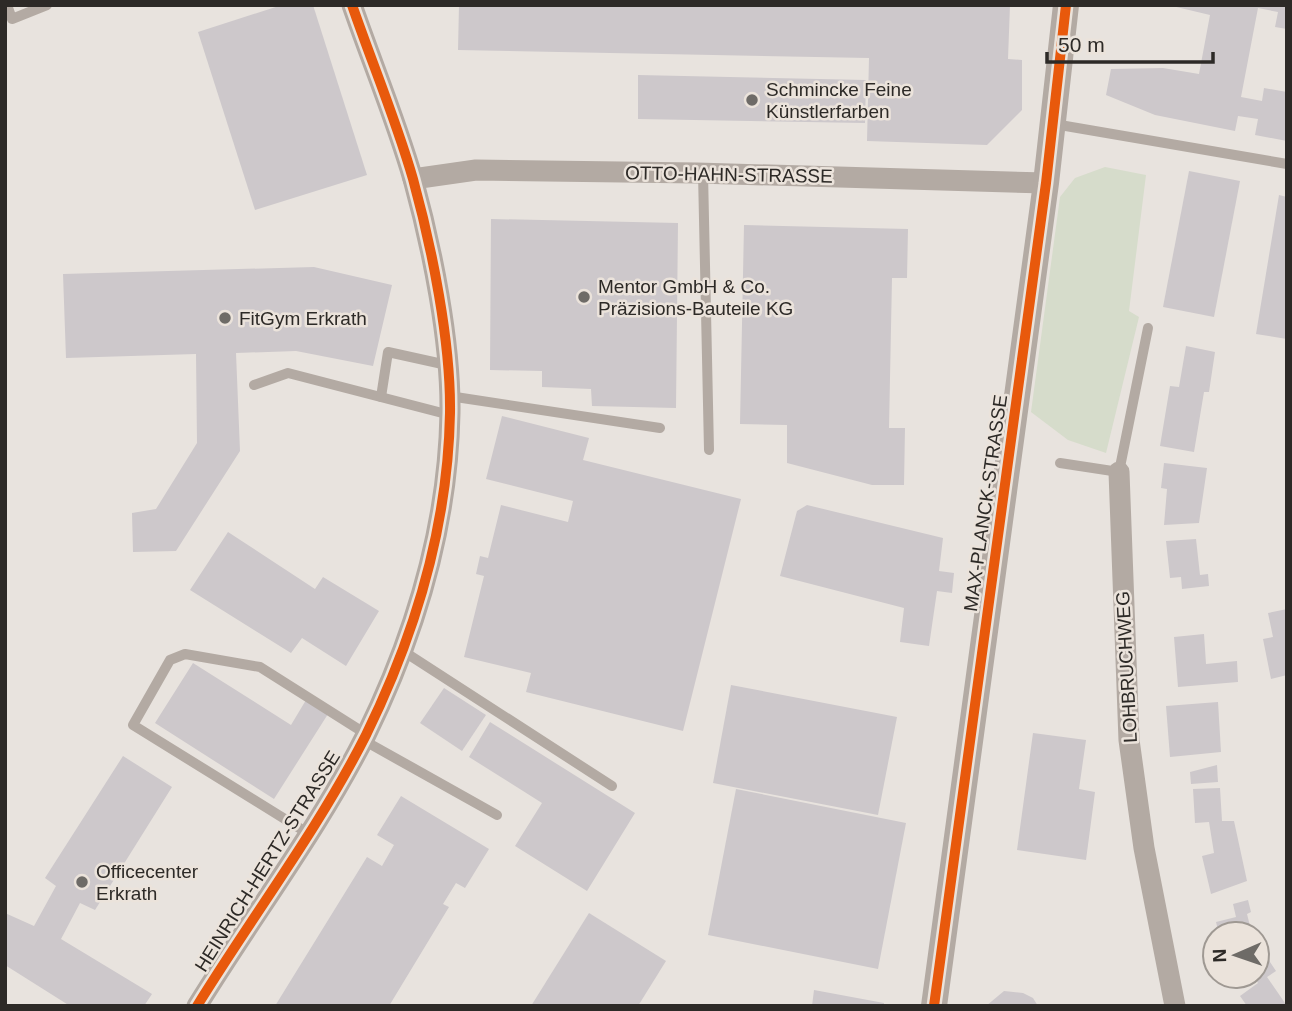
<svg xmlns="http://www.w3.org/2000/svg" width="1292" height="1011" font-family="Arial,sans-serif">
  <style>
    .green { fill: #d6dccb }
    .building { fill: #cdc8cb }
    .lines { fill: none; stroke-linecap: round; stroke-linejoin: round }
    .service { stroke: #b3aaa3; stroke-width: 10 }
    .minor { stroke: #b3aaa3; stroke-width: 21 }
    .tertiary { stroke: #b3aaa3; stroke-width: 26 }
    .cycleway-casing { stroke: #ebe3db; stroke-width: 15 }
    .cycleway { stroke: #e8590c; stroke-width: 10 }
    .poi-dot { fill: #6e6b67; stroke: #ebe3db; stroke-width: 2.5 }
    .labels { text-anchor: middle; stroke-width: 5; stroke-linejoin: round; paint-order: stroke }
    .poi-label { font-size: 19px; fill: #2d2a27; stroke: #ebe3db; text-anchor: start }
    .street-label { font-size: 19px; fill: #2d2a27; stroke: #ebe3db }
  </style>
  <rect width="100%" height="100%" fill="#e8e3de"/>
  <polygon class="green" points="1105,167 1146,175 1129,311 1139,317 1106,453 1068,440 1031,412 1060,197 1075,178"/>
  <g class="building">
    <polygon points="282,5 313,5 367,175 255,210 198,32"/>
    <polygon points="459,5 1010,5 1008,59 1022,60 1022,110 987,145 867,141 869,58 458,50"/>
    <polygon points="1168,5 1287,5 1287,29 1275,27 1278,12 1258,8 1241,97 1262,101 1264,88 1287,92 1287,141 1255,135 1258,119 1238,116 1235,131 1155,115 1106,95 1111,69 1163,68 1199,74 1210,15"/>
    <polygon points="638,75 866,80 865,123 638,119"/>
    <polygon points="1189,171 1240,181 1214,317 1163,307"/>
    <polygon points="1279,195 1287,197 1287,339 1256,334"/>
    <polygon points="491,219 678,223 676,408 592,406 591,389 542,387 542,371 490,370"/>
    <polygon points="744,225 908,229 907,278 892,278 889,428 905,428 904,485 872,485 787,463 787,425 740,424"/>
    <polygon points="314,267 392,285 373,366 296,351 236,353 240,451 176,551 133,552 132,513 156,509 197,443 196,354 66,358 63,274"/>
    <polygon points="1186,346 1215,352 1209,392 1204,392 1194,452 1160,446 1170,386 1179,387"/>
    <polygon points="502,416 589,438 583,460 741,499 683,731 526,692 531,673 464,657 484,576 476,574 480,556 488,558 501,505 568,522 573,501 486,479"/>
    <polygon points="1164,463 1207,468 1199,523 1164,525 1167,489 1161,488"/>
    <polygon points="807,505 943,538 939,571 954,573 952,593 937,591 929,646 900,642 904,608 780,576 797,511"/>
    <polygon points="228,532 315,589 323,577 379,611 346,666 302,638 291,653 190,590"/>
    <polygon points="1196,539 1200,575 1208,574 1209,586 1182,589 1181,577 1170,578 1166,541"/>
    <polygon points="1287,609 1287,675 1271,679 1263,639 1273,637 1268,613"/>
    <polygon points="1204,634 1206,664 1237,661 1238,682 1178,687 1174,637"/>
    <polygon points="193,663 291,725 306,700 328,714 274,799 155,723"/>
    <polygon points="731,685 897,717 878,815 713,783"/>
    <polygon points="444,688 486,715 462,751 420,723"/>
    <polygon points="1218,702 1221,752 1170,757 1166,706"/>
    <polygon points="490,722 635,813 587,891 515,846 542,803 469,757"/>
    <polygon points="1033,733 1086,740 1079,789 1095,792 1086,860 1017,850"/>
    <polygon points="123,756 172,787 95,910 80,903 61,939 152,994 144,1006 70,1006 5,965 5,913 34,926 56,886 45,878"/>
    <polygon points="1217,765 1218,782 1191,784 1190,772"/>
    <polygon points="1220,788 1222,821 1234,821 1247,881 1211,894 1202,856 1214,853 1209,822 1195,823 1193,789"/>
    <polygon points="736,789 906,823 878,969 708,935"/>
    <polygon points="401,796 489,849 465,888 456,883 443,904 449,907 389,1006 275,1006 367,857 382,866 394,845 377,835"/>
    <polygon points="1248,900 1251,912 1247,914 1252,934 1219,934 1216,922 1236,917 1233,904"/>
    <polygon points="589,913 666,961 638,1006 531,1006"/>
    <polygon points="1266,956 1276,971 1267,977 1287,1006 1247,1006 1240,996 1258,983 1253,976 1257,976 1257,962"/>
    <polygon points="814,990 884,1003 884,1006 812,1006"/>
    <polygon points="1004,991 1023,993 1033,998 1038,1006 986,1006"/>
  </g>
  <g class="lines">
    <g class="service">
      <polyline points="7,5 12,19 47,5"/>
      <polyline points="1054,124 1287,164"/>
      <polyline points="703,173 709,450"/>
      <polyline points="254,385 288,373 450,415"/>
      <polyline points="449,396 660,428"/>
      <polyline points="381,397 388,352 447,365"/>
      <polyline points="1060,463 1119,472 1148,328"/>
      <polyline points="403,651 612,786"/>
      <polyline points="363,740 497,815"/>
      <polyline points="309,834 133,725 170,660 185,654 260,667 366,734"/>
    </g>
    <g class="minor">
      <polyline points="413,179 476,170 697,173 1046,183"/>
      <polyline points="1119,472 1129,740 1144,848 1175,1006"/>
      <path d="M197 1006C253 915 318 830 366 735 415 635 448 525 450 413 451 342 432 248 413 179 396 120 372 63 352 5"/>
    </g>
    <polyline class="tertiary" points="934,1006 1046,183 1066,5"/>
    <defs>
      <g id="cycleway">
        <path d="M197 1006C253 915 318 830 366 735 415 635 448 525 450 413 451 342 432 248 413 179 396 120 372 63 352 5"/>
        <polyline points="934,1006 1046,183 1066,5"/>
      </g>
    </defs>
    <use href="#cycleway" class="cycleway-casing"/>
    <use href="#cycleway" class="cycleway"/>
  </g>
  <g class="poi-dot">
    <circle cx="752" cy="100" r="7"/>
    <circle cx="584" cy="297" r="7"/>
    <circle cx="225" cy="318" r="7"/>
    <circle cx="82" cy="882" r="7"/>
  </g>
  <g class="labels">
    <g class="poi-label">
      <text x="766" y="96">Schmincke Feine<tspan x="766" dy="22">Künstlerfarben</tspan></text>
      <text x="598" y="293">Mentor GmbH &amp; Co.<tspan x="598" dy="22">Präzisions-Bauteile KG</tspan></text>
      <text x="239" y="325">FitGym Erkrath</text>
      <text x="96" y="878">Officecenter<tspan x="96" dy="22">Erkrath</tspan></text>
    </g>
    <g class="street-label">
      <text transform="translate(729 174) rotate(1)" y="7">OTTO-HAHN-STRASSE</text>
      <text transform="translate(985 503) rotate(-82)" y="7">MAX-PLANCK-STRASSE</text>
      <text transform="translate(1126 667) rotate(-93)" y="7">LOHBRUCHWEG</text>
      <text transform="translate(267 861) rotate(-58)" y="7">HEINRICH-HERTZ-STRASSE</text>
    </g>
  </g>
  <rect width="1292" height="1011" fill="none" stroke="#2d2a27" stroke-width="14"/>
  <g transform="translate(1236 955) rotate(268)"><circle r="33" fill="#ebe3db" stroke="#9f9993" stroke-width="2"/>
  <path d="M0-5L12 26L0 18L-12 26Z" fill="#6e6b67"/>
  <text y="-10" font-size="19" font-weight="bold" text-anchor="middle" fill="#2d2a27">N</text>
  </g>
  <path d="M1047 52v10h166v-10" fill="none" stroke="#2d2a27" stroke-width="3.5"/>
  <text x="1058" y="52" font-size="21" fill="#2d2a27" stroke="#ebe3db" stroke-width="5" paint-order="stroke">50 m</text>
</svg>
